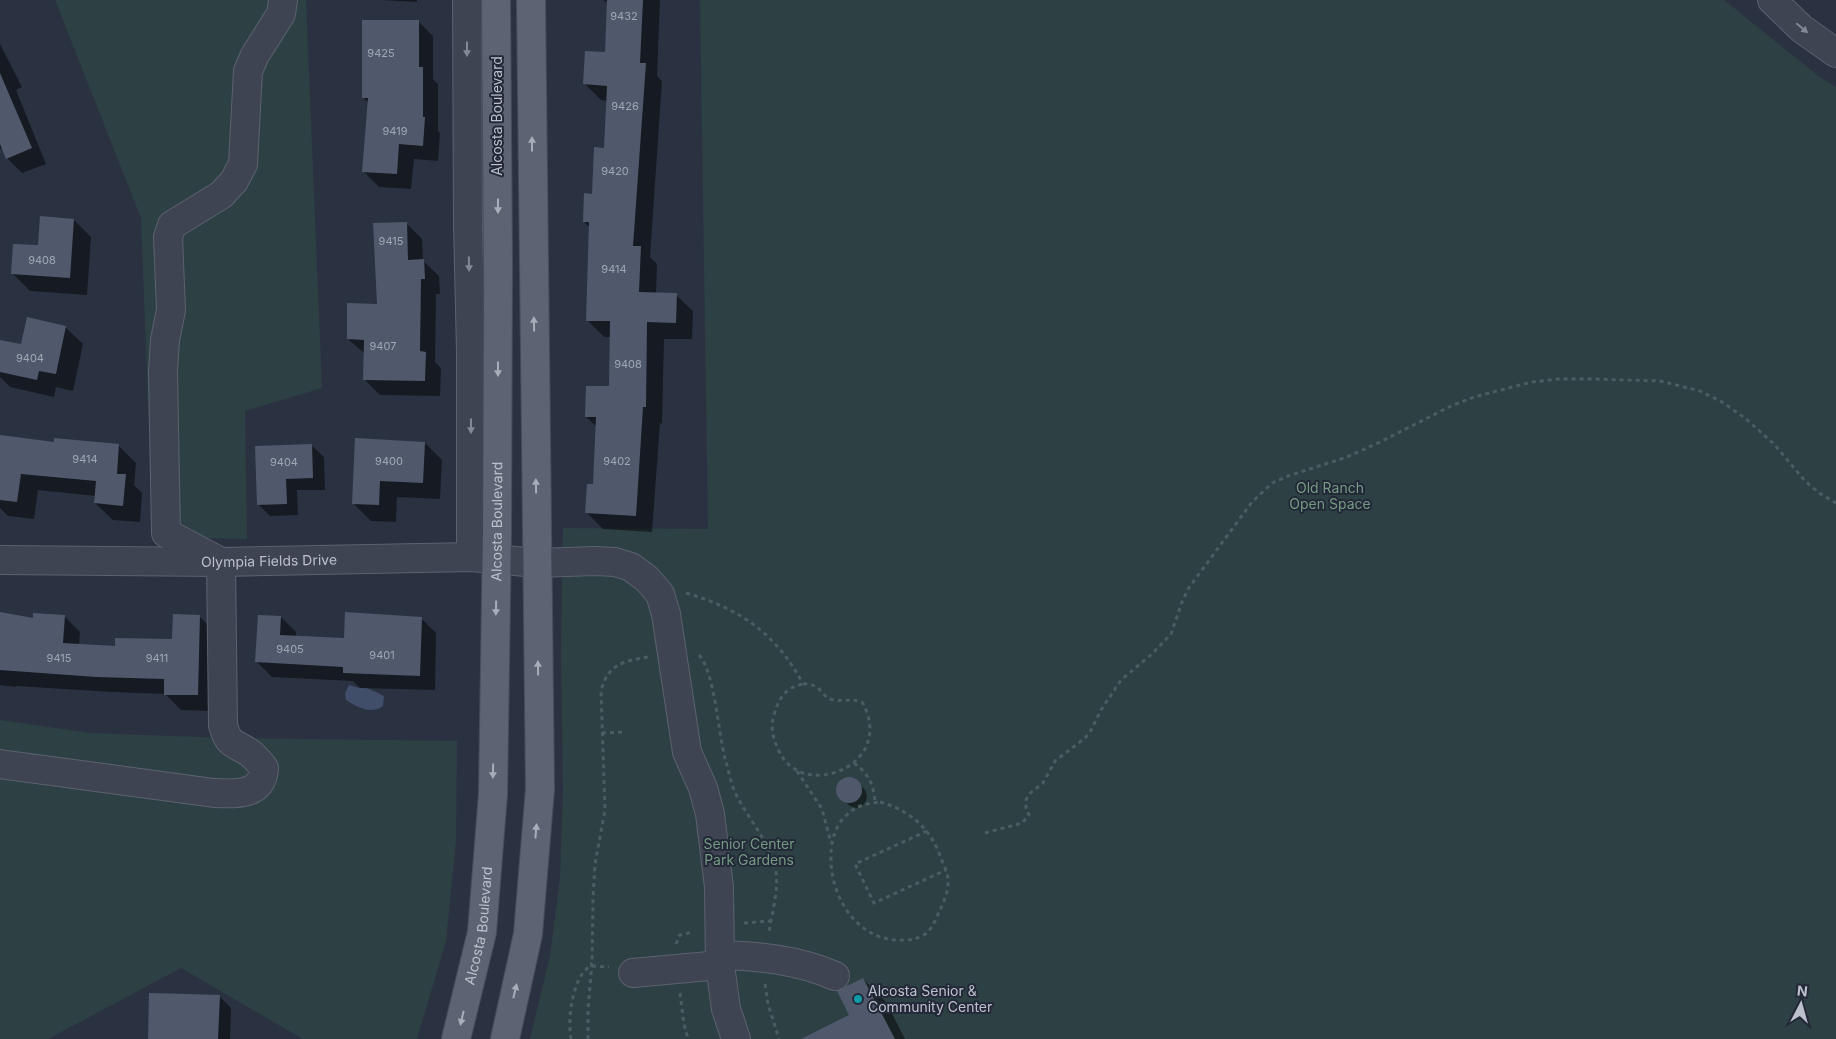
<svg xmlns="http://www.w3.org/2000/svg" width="1836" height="1039" font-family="Inter,sans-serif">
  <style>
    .green { fill: #2d4044 }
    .water { fill: #414e6a }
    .shadow { fill: #0007 }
    .building { fill: #50596b }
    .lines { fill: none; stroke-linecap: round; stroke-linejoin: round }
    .minor-casing { stroke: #5c6270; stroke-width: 30 }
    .major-casing { stroke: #484d5c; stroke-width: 30 }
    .path { stroke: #4c5d62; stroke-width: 3; stroke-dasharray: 4 4; stroke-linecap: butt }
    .minor { stroke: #3e4452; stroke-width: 28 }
    .major { stroke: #5c6372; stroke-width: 28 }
    .oneway { fill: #838895 }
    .oneway2 { fill: #a8adba }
    .culture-dot { fill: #0f9aa8; stroke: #232938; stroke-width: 2 }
    .labels { text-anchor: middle; stroke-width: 4; stroke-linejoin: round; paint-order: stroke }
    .number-label { font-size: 11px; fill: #a0a6b4 }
    .street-label { font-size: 14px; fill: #bbc0cc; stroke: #232938 }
    .park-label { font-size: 14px; fill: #749b81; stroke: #232938 }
    .poi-label { font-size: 14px; fill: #bbc0cc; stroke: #232938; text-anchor: start }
  </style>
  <rect width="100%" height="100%" fill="#2a3242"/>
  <g class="green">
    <polygon points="55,0 306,0 322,388 245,411 247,539 153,537 141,218"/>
    <polygon points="700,0 1724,0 1821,78 1836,87 1836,1039 530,1039 550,956 560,878 563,791 561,652 563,528 708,529"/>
    <polygon points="0,720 90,733 227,738 457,741 456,841 446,941 417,1039 303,1039 181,968 48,1039 0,1039"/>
  </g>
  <path class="water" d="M349 685 359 688H367L384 696 383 706C371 715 357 707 346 700L345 693Z"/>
  <g class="shadow">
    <polygon points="379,0 417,0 417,2"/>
    <polygon points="603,0 660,0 657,76 662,81 650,257 657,264 656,294 676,295 693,311 692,339 664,339 662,424 660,423 652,532 603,529 586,512 594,485 597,427 586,417 610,388 611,337 604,337 587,320 590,228 584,222 605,149 608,101 601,100 584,83 606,53 608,3"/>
    <polygon points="418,21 433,36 433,79 438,84 438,131 440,133 438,161 414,159 411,189 379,187 364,172 369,103 363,98"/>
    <polygon points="0,44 22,87 16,90 46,164 22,173 7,158 3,148 0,149"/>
    <polygon points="74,220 91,237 87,295 30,291 12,273 39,247"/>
    <polygon points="406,223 422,239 423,261 439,276 440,294 436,294 435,362 441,368 440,396 380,395 365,380 365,354 348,339 378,305"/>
    <polygon points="65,327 83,344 73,391 56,387 54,397 10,387 0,377 0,341 22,346"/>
    <polygon points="0,436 55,443 118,445 136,463 134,485 142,493 140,522 113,520 95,503 96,496 38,490 34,519 8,516 0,508"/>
    <polygon points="425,443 442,460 440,499 397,497 396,522 371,521 353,503"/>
    <polygon points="312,446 324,457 325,490 297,490 298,515 270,516 258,504"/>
    <polygon points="346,613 421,618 436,633 435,690 360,688 353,681 272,677 257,662 281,617 296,632 296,637 345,639"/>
    <polygon points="0,614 34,619 64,616 80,632 79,645 116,647 173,641 199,616 215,632 213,711 181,710 165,694 113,692 16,686 16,687 0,685"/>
    <polygon points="849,778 855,779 865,790 867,796 866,801 862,806 856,808 850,806 839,796 837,790 839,784 843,780"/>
    <polygon points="863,979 886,1002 905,1039 823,1039 851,1015"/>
    <polygon points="219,996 231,1008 230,1039 150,1039"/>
  </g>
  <g class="building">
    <polygon points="607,0 643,0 640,63 646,63 633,246 641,246 639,292 677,293 676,323 647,322 646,407 643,407 636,516 585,513 587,484 593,484 596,417 585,417 586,386 609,386 610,321 586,321 589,222 583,222 584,193 592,194 594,147 604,148 607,86 583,84 585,51 605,52"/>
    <polygon points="362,20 419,20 419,67 423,67 423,117 425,117 423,146 399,144 397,174 362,172 368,98 362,98"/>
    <polygon points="0,73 32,148 6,159 0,144"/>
    <polygon points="40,216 74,219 70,278 11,274 13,244 38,245"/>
    <polygon points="407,222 408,260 424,259 425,279 421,279 420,351 426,352 425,381 363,380 364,340 347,339 347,303 377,304 373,223"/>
    <polygon points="27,317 66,326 56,374 39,371 37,380 0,372 0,340 21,344"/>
    <polygon points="0,435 54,442 54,438 119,444 117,474 126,474 123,506 94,503 96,481 21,474 17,502 0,500"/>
    <polygon points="355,438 425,442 423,483 380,481 379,505 352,504"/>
    <polygon points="312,444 313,478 286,479 287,504 257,505 255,446"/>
    <polygon points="0,612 33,618 33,613 65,615 63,643 115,646 115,638 172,639 173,614 200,615 198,695 164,695 164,679 96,677 0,670"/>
    <polygon points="345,612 422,617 420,676 343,673 343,667 255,662 258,615 281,616 280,635 344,638"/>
    <circle cx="849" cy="790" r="13"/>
    <polygon points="863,978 895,1039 801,1039 849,1015 837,991"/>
    <polygon points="149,993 220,995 218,1039 148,1039"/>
  </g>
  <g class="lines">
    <defs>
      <g id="minor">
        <polyline points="467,0 468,225 471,351 471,557"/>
        <polyline points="1772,0 1802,29 1836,53"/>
        <path id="s1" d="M0 560 221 562 471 557 537 563 595 561 615 562 631 567 647 579 660 594 666 614 687 752 703 788 710 814 719 887 720 965 726 1009 736 1039"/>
        <path d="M0 764 214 793C235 794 263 796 264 768 260 763 255 757 250 753 234 742 229 747 223 725L221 562 166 533 163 372 165 340 171 310 168 237 172 225 221 195 234 181 243 164 248 71 255 55 281 14 283 0"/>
        <path d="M720 955C759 956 799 960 835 976"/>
        <polyline points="633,973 720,965"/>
      </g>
      <g id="major">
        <path id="s2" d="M456 1039 482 932 493 794 497 532 498 262 496 0"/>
        <polyline points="505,1039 528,934 540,789 531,0"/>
      </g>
    </defs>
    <use href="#minor" class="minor-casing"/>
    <use href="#major" class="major-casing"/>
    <g class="path">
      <path d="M686 593C740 609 776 633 803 684"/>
      <path d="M699 655C715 673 718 732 725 758 728 768 730 780 734 790 746 817 768 838 775 868 780 886 772 913 769 932"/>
      <path d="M803 684C823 683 820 698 834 700 845 702 850 698 862 702 898 765 801 804 778 749 773 738 770 727 774 715 779 698 785 688 803 684Z"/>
      <polyline points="602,733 625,732"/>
      <path d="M854 763C869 775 873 782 875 802"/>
      <polyline points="797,771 822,809 831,843"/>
      <path d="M880 802C911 811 930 828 941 858 944 866 949 875 948 883 948 893 943 904 939 912 935 921 931 932 922 936 916 939 911 940 904 940 859 943 830 898 831 857 831 841 835 824 849 813 858 805 869 803 880 802Z"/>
      <polyline points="927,831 855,864 874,903 946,870"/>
      <polyline points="985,833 1022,823 1029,815 1026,809 1026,800 1029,794 1043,783 1055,761 1085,738 1090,732 1101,710 1121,680 1152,654 1171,634 1182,602 1188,589 1252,502 1272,483 1288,476 1347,457 1380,442 1451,406 1474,397 1532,382 1559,379 1592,379 1660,381 1700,391 1722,402 1745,418 1774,444 1805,481 1819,493 1836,503"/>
      <polyline points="744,923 771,921"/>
      <polyline points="676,944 680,935 693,932"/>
      <polyline points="592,966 609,967"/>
      <polyline points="765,984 768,1004 779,1039"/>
      <polyline points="680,993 684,1024 688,1039"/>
      <path d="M571 1039C568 1020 571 997 579 979 582 973 588 968 592 963"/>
      <path d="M588 1039V1009L592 962 593 899 595 864 605 810 601 691C608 664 623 661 648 657"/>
    </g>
    <use href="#minor" class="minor"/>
    <use href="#major" class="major"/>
  </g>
  <defs><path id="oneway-solid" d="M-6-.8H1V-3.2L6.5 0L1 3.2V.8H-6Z" transform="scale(1.25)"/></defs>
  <g class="oneway">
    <use href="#oneway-solid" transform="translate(1802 28) rotate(40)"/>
    <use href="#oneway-solid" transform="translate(467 49) rotate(90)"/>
    <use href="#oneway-solid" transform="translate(469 264) rotate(89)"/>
    <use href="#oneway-solid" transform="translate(471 426) rotate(90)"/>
  </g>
  <g class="oneway2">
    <use href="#oneway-solid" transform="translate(532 144) rotate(-90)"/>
    <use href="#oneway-solid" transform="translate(498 206) rotate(90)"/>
    <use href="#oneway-solid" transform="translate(534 324) rotate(-91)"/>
    <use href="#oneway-solid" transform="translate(498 369) rotate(90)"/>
    <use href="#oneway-solid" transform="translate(536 486) rotate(-91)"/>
    <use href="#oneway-solid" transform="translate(496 608) rotate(91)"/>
    <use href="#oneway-solid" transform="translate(538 668) rotate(-91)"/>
    <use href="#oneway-solid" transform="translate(493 771) rotate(91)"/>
    <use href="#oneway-solid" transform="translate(536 831) rotate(-85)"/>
    <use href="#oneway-solid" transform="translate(515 991) rotate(-77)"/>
    <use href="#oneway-solid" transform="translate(462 1018) rotate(103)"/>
  </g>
  <circle class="culture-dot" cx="858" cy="999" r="5"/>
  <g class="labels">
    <g class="number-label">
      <text x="624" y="20">9432</text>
      <text x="381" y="57">9425</text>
      <text x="625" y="110">9426</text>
      <text x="395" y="135">9419</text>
      <text x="615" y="175">9420</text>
      <text x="391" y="245">9415</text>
      <text x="42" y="264">9408</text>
      <text x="614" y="273">9414</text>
      <text x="383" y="350">9407</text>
      <text x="30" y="362">9404</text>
      <text x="628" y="368">9408</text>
      <text x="85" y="463">9414</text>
      <text x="389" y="465">9400</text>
      <text x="617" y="465">9402</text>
      <text x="284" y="466">9404</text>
      <text x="290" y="653">9405</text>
      <text x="382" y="659">9401</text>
      <text x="59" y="662">9415</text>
      <text x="157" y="662">9411</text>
    </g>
    <g class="street-label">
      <text transform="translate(497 116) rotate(-90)" y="5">Alcosta Boulevard</text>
      <text dy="5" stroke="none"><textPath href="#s2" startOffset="521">Alcosta Boulevard</textPath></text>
      <text dy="5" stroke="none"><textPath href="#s1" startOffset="269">Olympia Fields Drive</textPath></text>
      <text dy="5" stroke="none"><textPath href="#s2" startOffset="116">Alcosta Boulevard</textPath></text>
    </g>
    <g class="park-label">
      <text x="1330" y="493">Old Ranch<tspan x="1330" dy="16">Open Space</tspan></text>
      <text x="749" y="849">Senior Center<tspan x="749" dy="16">Park Gardens</tspan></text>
    </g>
    <g class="poi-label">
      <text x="868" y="996">Alcosta Senior &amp;<tspan x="868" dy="16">Community Center</tspan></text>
    </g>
  </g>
  <g transform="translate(1801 1004) rotate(6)" stroke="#232938" stroke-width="4" paint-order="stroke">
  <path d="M0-4L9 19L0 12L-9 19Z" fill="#bbc0cc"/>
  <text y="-8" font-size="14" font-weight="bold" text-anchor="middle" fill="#bbc0cc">N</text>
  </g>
</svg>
